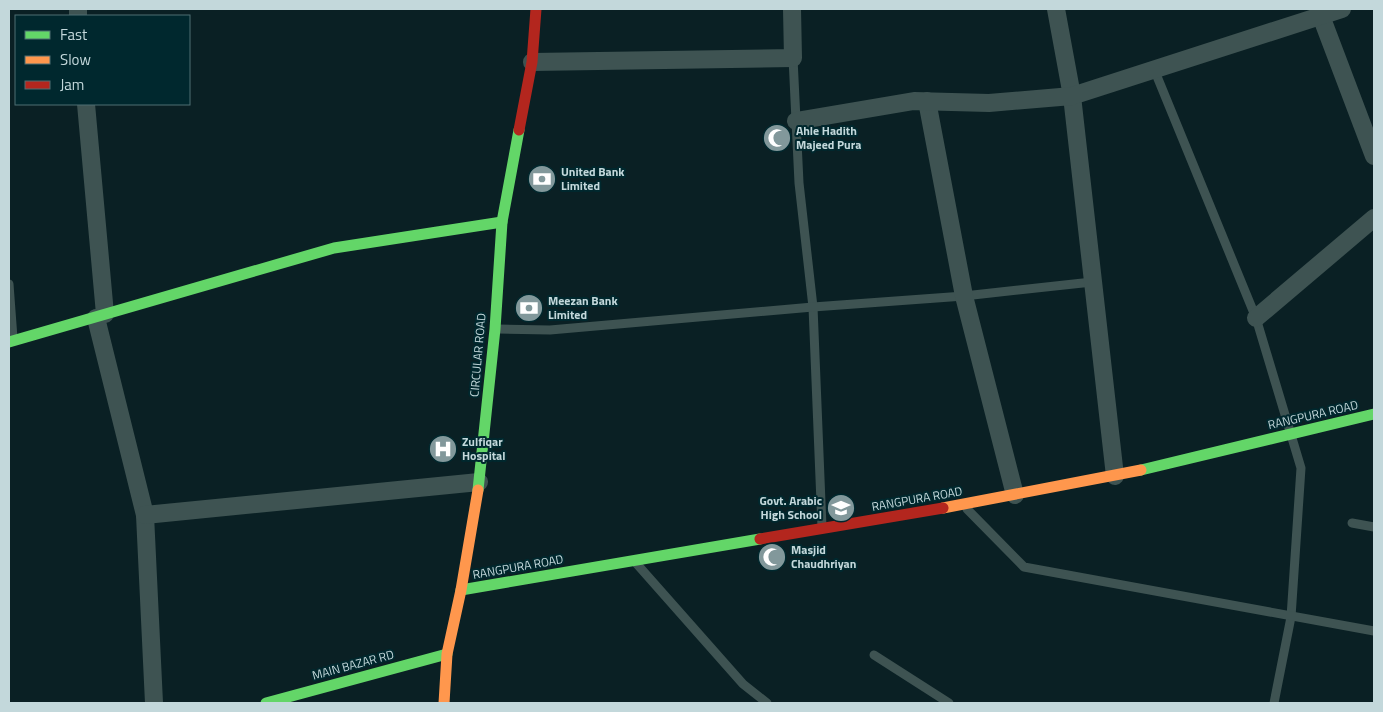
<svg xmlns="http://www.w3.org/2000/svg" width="1383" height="712" font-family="'Titillium Web',sans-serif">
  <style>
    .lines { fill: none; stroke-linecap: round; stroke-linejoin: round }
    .lane { stroke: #3e5352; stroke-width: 9 }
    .street { stroke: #3e5352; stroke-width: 18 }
    .fast { stroke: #63d668; stroke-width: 11 }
    .slow { stroke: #ff974d; stroke-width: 11 }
    .jam { stroke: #b3261e; stroke-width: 11 }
    .labels { text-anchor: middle; stroke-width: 4; stroke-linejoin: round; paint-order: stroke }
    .poi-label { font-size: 12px; font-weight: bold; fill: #c3d8db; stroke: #00282e; text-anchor: start }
    .street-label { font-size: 12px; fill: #c3d8db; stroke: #00282e }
  </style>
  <rect width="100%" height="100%" fill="#0a2024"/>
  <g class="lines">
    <g class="lane">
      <polyline points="793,58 799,183 813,307 822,527"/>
      <polyline points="1154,69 1256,318 1301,468 1291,617 1274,703"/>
      <polyline points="9,284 13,338"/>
      <polyline points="498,329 550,330 813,307 964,296 1092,282"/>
      <polyline points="967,509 1024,567 1374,631"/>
      <polyline points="1352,523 1374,527"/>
      <polyline points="636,563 743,684 767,703"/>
      <polyline points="874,655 949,703"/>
    </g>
    <g class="street">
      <polyline points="78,9 78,16"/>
      <polyline points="1056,9 1072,96 1115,476"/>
      <polyline points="1321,16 1374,156"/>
      <polyline points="532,62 793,58 792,9"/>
      <polyline points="927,101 964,296 1015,495"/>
      <polyline points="86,104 105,314"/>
      <polyline points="796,121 914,101 989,103 1072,96 1342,9"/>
      <polyline points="96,318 145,515 154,703"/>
      <polyline points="1256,318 1374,218"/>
      <polyline points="145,515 479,482"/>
    </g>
    <g class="fast">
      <polyline points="9,342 334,248 502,222"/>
      <polyline points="1141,470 1374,414"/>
      <polyline points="478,490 495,329 502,222 519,130"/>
      <polyline points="461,590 760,539"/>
      <polyline points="266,703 447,654"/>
    </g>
    <g class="slow">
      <polyline points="943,508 1141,470"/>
      <polyline points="444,703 447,654 461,590 478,490"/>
    </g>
    <g class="jam">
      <polyline points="519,130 532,62 536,9"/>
      <polyline points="760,539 943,508"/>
    </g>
  </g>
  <defs>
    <symbol id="mosque-disc" viewBox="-11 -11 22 22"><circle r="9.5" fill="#82989b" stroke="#00282e"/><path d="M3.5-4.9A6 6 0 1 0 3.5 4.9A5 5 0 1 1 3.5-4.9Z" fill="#fff"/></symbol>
    <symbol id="bank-disc" viewBox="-11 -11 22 22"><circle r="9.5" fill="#82989b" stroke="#00282e"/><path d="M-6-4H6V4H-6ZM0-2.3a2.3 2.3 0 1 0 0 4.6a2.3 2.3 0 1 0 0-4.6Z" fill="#fff"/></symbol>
    <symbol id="hospital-disc" viewBox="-11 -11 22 22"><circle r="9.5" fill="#82989b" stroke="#00282e"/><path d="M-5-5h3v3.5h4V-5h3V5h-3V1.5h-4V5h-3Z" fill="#fff"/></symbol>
    <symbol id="school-disc" viewBox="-11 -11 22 22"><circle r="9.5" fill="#82989b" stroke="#00282e"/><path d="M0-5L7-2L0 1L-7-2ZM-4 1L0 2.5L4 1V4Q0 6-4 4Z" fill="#fff"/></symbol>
  </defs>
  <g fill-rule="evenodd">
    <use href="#mosque-disc" x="761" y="122" width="32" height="32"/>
    <use href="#bank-disc" x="526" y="163" width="32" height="32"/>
    <use href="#bank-disc" x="513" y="292" width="32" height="32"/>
    <use href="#hospital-disc" x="427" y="433" width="32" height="32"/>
    <use href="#school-disc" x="825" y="492" width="32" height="32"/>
    <use href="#mosque-disc" x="756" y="541" width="32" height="32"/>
  </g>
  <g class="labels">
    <g class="poi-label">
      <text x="796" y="135">Ahle Hadith<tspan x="796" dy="14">Majeed Pura</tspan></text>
      <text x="561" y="176">United Bank<tspan x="561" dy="14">Limited</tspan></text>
      <text x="548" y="305">Meezan Bank<tspan x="548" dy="14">Limited</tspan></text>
      <text x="462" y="446">Zulfiqar<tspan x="462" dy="14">Hospital</tspan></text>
      <text x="822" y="505" text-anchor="end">Govt. Arabic<tspan x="822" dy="14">High School</tspan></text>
      <text x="791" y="554">Masjid<tspan x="791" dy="14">Chaudhriyan</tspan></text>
    </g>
    <g class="street-label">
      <text transform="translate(478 355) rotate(-85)" y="4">CIRCULAR ROAD</text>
      <text transform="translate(1313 415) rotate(-13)" y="4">RANGPURA ROAD</text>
      <text transform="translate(917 499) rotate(-10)" y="4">RANGPURA ROAD</text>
      <text transform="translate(518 567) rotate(-10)" y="4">RANGPURA ROAD</text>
      <text transform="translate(353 665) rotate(-15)" y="4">MAIN BAZAR RD</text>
    </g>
  </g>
  <rect width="1383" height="712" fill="none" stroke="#c3d8db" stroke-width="20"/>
  <rect x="15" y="15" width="175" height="90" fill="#00282e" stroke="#4e6e73"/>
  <rect x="25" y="31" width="25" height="8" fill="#63d668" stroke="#4e6e73"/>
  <text x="60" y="40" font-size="15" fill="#c3d8db">Fast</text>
  <rect x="25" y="56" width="25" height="8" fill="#ff974d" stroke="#4e6e73"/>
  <text x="60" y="65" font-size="15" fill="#c3d8db">Slow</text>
  <rect x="25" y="81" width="25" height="8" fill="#b3261e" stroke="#4e6e73"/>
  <text x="60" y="90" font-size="15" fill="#c3d8db">Jam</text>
</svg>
